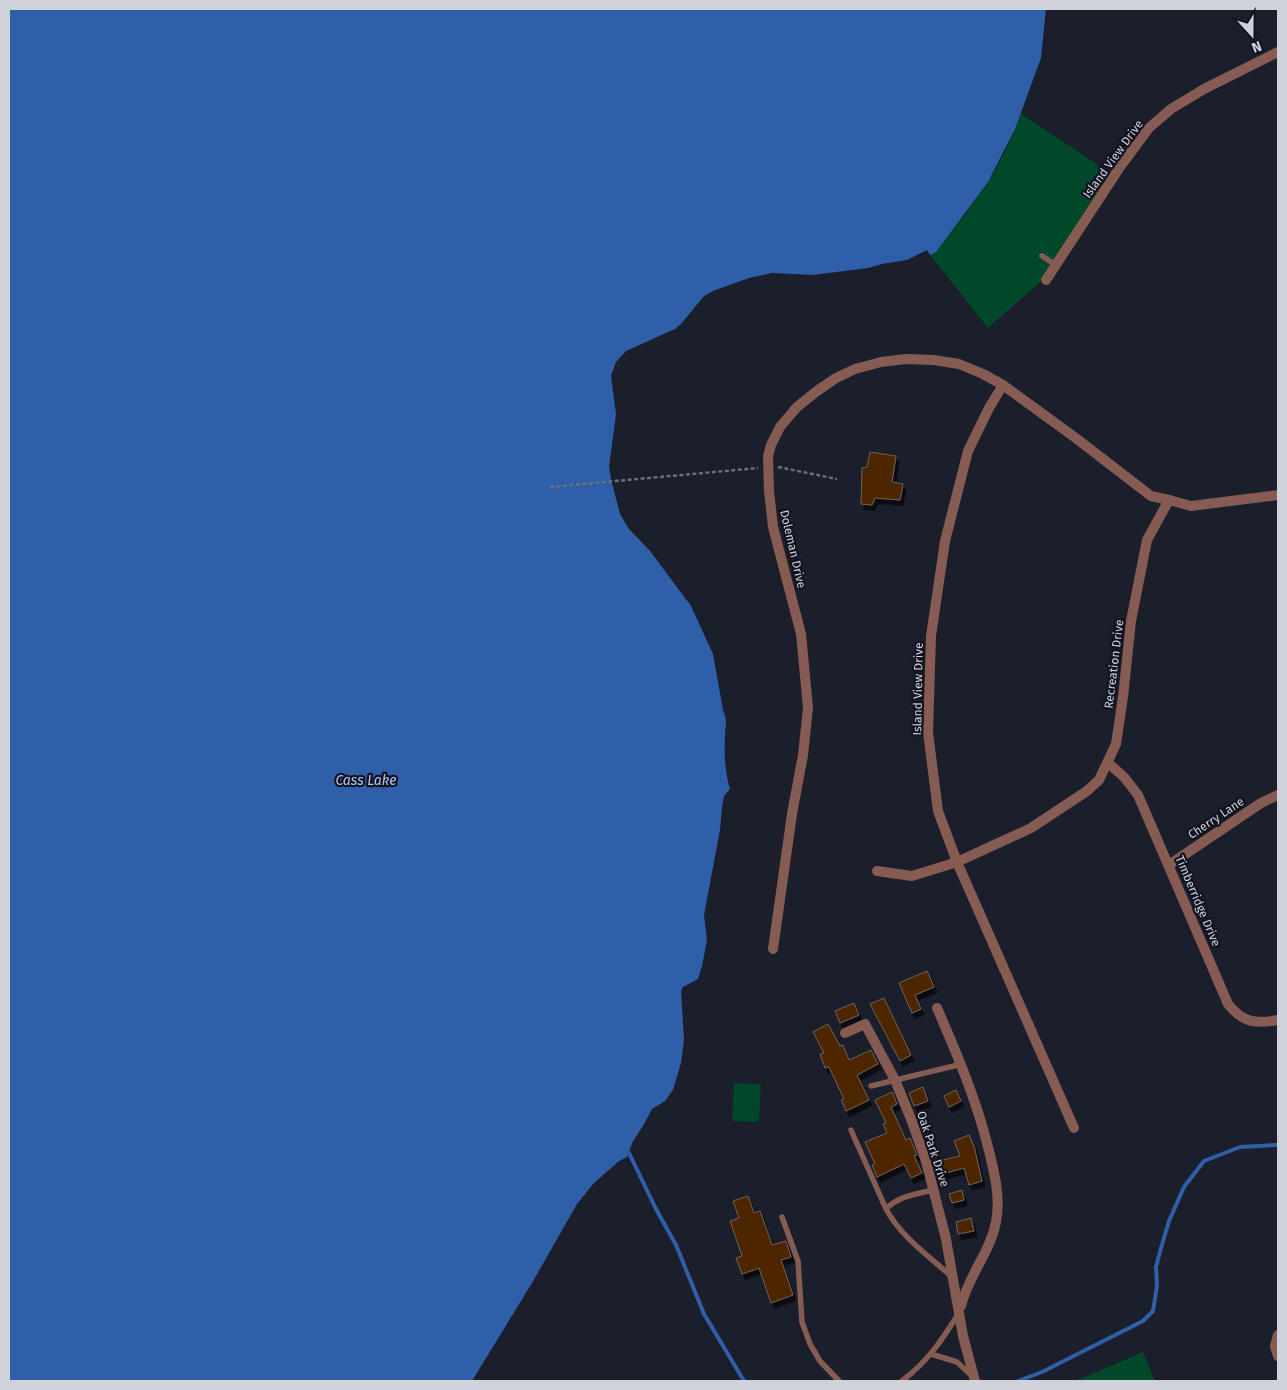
<svg xmlns="http://www.w3.org/2000/svg" width="1287" height="1390" font-family="'Fira Sans',sans-serif">
  <style>
    .green { fill: #01472a }
    .water { fill: #2f5fa9 }
    .lines { fill: none; stroke-linecap: round; stroke-linejoin: round }
    .stream { stroke: #2f5fa9; stroke-width: 4 }
    .building { fill: #4e2600; stroke: #706157; filter: url(#shadow) }
    .path { stroke: #6c6f7a; stroke-width: 2.5; stroke-dasharray: 4 2.5; stroke-linecap: butt }
    .service { stroke: #865b52; stroke-width: 5.5 }
    .minor { stroke: #865b52; stroke-width: 10 }
    .labels { text-anchor: middle; stroke-width: 4.5; stroke-linejoin: round; paint-order: stroke }
    .street-label { font-size: 12px; fill: #cfd2da; stroke: #121521 }
    .water-label { font-size: 14px; font-style: italic; fill: #acc7ef; stroke: #121521 }
  </style>
  <defs>
    <filter id="shadow"><feDropShadow dx="3" dy="5.5" stdDeviation="0" flood-color="#0009"/></filter>
  </defs>
  <rect width="100%" height="100%" fill="#1b1e2b"/>
  <g class="green">
    <path d="M1020 113 1112 174 1044 279 988 328 930 255C939 249 945 240 951 232 980 197 1007 157 1020 113Z"/>
    <polygon points="734,1083 761,1084 759,1122 732,1121"/>
    <polygon points="1143,1352 1155,1381 1075,1381"/>
  </g>
  <path class="water" d="M9 9H1046L1041 58 1015 129 988 182 936 252 930 255 927 250 907 260 882 264 868 268 813 275 772 273 749 278 713 291 704 296 681 324 675 329 626 351 616 362 611 376 616 414 609 467 611 479 620 514 629 529 650 551 691 606 713 654 723 710C728 722 725 725 725 737 724 755 725 772 730 789L724 796 722 807 720 830 704 915 707 940 702 966 698 979 683 987 681 991 684 1040 681 1063 673 1090 665 1101 652 1109 643 1126 633 1141 627 1157 619 1161 593 1184 577 1204 532 1283 472 1381H9Z"/>
  <g class="lines">
    <g class="stream">
      <polyline points="629,1153 656,1209 676,1245 704,1314 744,1381"/>
      <polyline points="1018,1381 1042,1372 1143,1321 1153,1311 1157,1286 1156,1267 1161,1248 1169,1221 1184,1187 1204,1161 1240,1147 1276,1145"/>
    </g>
  </g>
  <g class="building">
    <polygon points="870,452 896,456 892,482 903,484 900,500 875,498 872,505 861,504 862,468 867,467"/>
    <polygon points="927,971 934,987 915,995 921,1009 912,1013 899,983"/>
    <polygon points="884,998 911,1055 900,1061 870,1004"/>
    <polygon points="854,1003 859,1015 840,1023 835,1011"/>
    <polygon points="828,1024 840,1046 843,1045 849,1060 871,1050 878,1064 857,1075 869,1100 846,1111 841,1100 844,1099 829,1067 825,1068 820,1054 824,1053 813,1032"/>
    <polygon points="923,1087 928,1101 914,1106 909,1093"/>
    <polygon points="956,1090 961,1101 949,1107 944,1096"/>
    <polygon points="892,1092 897,1104 891,1107 906,1140 910,1138 917,1155 914,1156 922,1173 911,1178 904,1164 877,1177 872,1165 875,1164 865,1142 887,1133 883,1124 886,1123 875,1100"/>
    <polygon points="969,1135 974,1146 982,1181 969,1185 964,1168 942,1174 939,1161 960,1156 954,1141"/>
    <polygon points="962,1190 964,1200 952,1203 949,1194"/>
    <polygon points="748,1196 754,1213 760,1211 772,1245 786,1241 791,1257 781,1260 793,1295 771,1303 759,1268 742,1274 736,1258 742,1256 730,1221 739,1218 733,1201"/>
    <polygon points="971,1218 974,1231 958,1234 956,1222"/>
  </g>
  <g class="lines">
    <g class="path">
      <polyline points="778,467 837,479"/>
      <polyline points="550,487 758,468"/>
    </g>
    <g class="service">
      <polyline points="1042,256 1056,265"/>
      <polyline points="871,1086 962,1064"/>
      <polyline points="851,1130 886,1209"/>
      <path d="M933 1190C917 1194 898 1196 886 1209 902 1238 928 1255 952 1277"/>
      <polyline points="782,1217 798,1261 802,1322 810,1344 820,1361 839,1381"/>
      <polyline points="931,1354 957,1362 972,1376"/>
      <path d="M902 1381C928 1361 942 1340 959 1313"/>
    </g>
    <g class="minor">
      <polyline points="1046,280 1120,167 1149,128 1171,109 1204,89 1278,52"/>
      <polyline points="1003,385 989,408 968,451 945,541 931,636 928,732 938,811 957,862 1074,1128"/>
      <path d="M1108 763 1124 777 1138 795 1228 1004C1243 1023 1256 1024 1278 1020"/>
      <polyline points="1169,865 1261,803 1278,795"/>
      <polyline points="877,871 912,876 957,862 1031,828 1087,791 1099,780 1116,744 1123,697 1131,621 1147,540 1169,500 1191,506 1278,495"/>
      <polyline points="773,949 792,814 803,755 808,708 801,634 773,527 769,491 768,456 771,445 780,427 797,407 817,391 836,378 855,369 881,362 906,359 934,360 959,364 983,374 1003,385 1077,439 1151,496 1169,500"/>
      <path d="M937 1008C957 1054 976 1099 988 1147 994 1171 1001 1198 996 1222 990 1253 968 1276 961 1306"/>
      <polyline points="845,1033 865,1024 895,1080 911,1119 926,1161 946,1239 963,1336 975,1381"/>
      <polyline points="1278,1335 1275,1346 1278,1356"/>
    </g>
  </g>
  <g class="labels">
    <g class="street-label">
      <text transform="translate(1113 159) rotate(-54)" y="4">Island View Drive</text>
      <text transform="translate(793 549) rotate(77)" y="4">Doleman Drive</text>
      <text transform="translate(1114 664) rotate(-83)" y="4">Recreation Drive</text>
      <text transform="translate(918 689) rotate(-89)" y="4">Island View Drive</text>
      <text transform="translate(1216 818) rotate(-34)" y="4">Cherry Lane</text>
      <text transform="translate(1198 901) rotate(67)" y="4">Timberridge Drive</text>
      <text transform="translate(933 1149) rotate(72)" y="4">Oak Park Drive</text>
    </g>
    <g class="water-label">
      <text x="366" y="785">Cass Lake</text>
    </g>
  </g>
  <rect width="1287" height="1390" fill="none" stroke="#cfd2da" stroke-width="20"/>
  <g transform="translate(1252 35) rotate(159)" stroke="#121521" stroke-width="4" paint-order="stroke">
  <path d="M0-4L9 19L0 12L-9 19Z" fill="#cfd2da"/>
  <text y="-8" font-size="14" font-weight="bold" text-anchor="middle" fill="#cfd2da">N</text>
  </g>
</svg>
